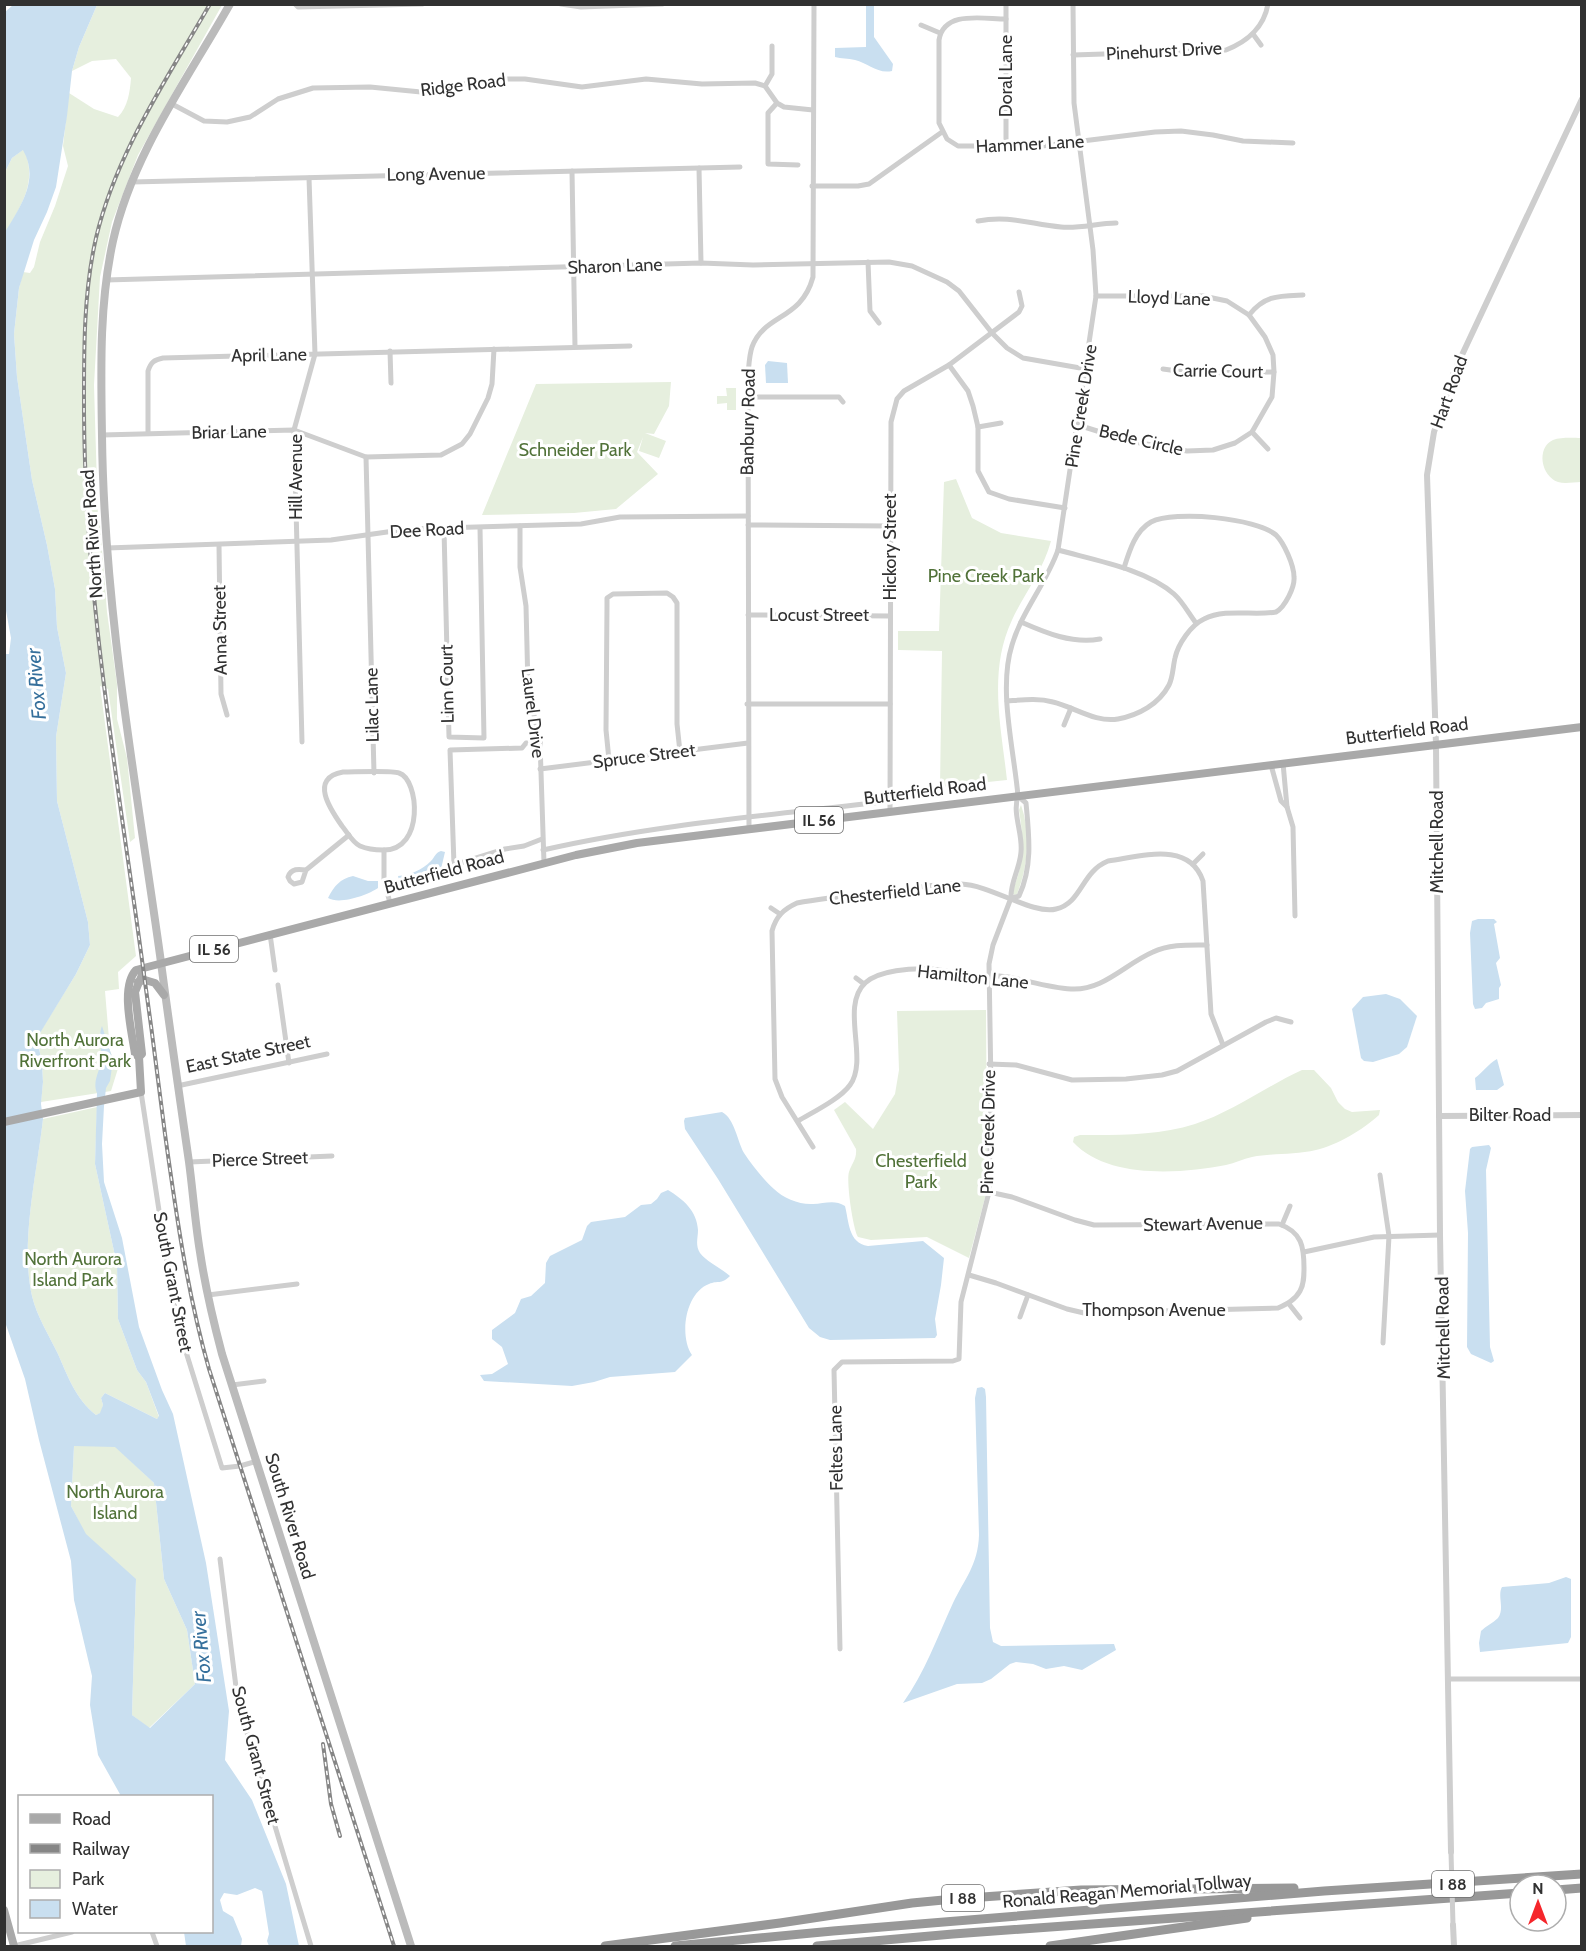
<svg xmlns="http://www.w3.org/2000/svg" width="1586" height="1951" font-family="Cabin,sans-serif">
  <style>
    .green { fill: #e6efde }
    .water { fill: #c9dff0; fill-rule: evenodd }
    .lines { fill: none; stroke-linecap: round; stroke-linejoin: round }
    .minor { stroke: #cecece; stroke-width: 5 }
    .tertiary { stroke: #cecece; stroke-width: 6 }
    .secondary { stroke: #bbb; stroke-width: 8 }
    .primary { stroke: #a9a9a9; stroke-width: 8 }
    .motorway { stroke: #989898; stroke-width: 9 }
    .rail-casing { stroke: #868686; stroke-width: 4 }
    .rail { stroke: #fff; stroke-width: 1.5; stroke-dasharray: 4.5; stroke-linecap: butt }
    .minor-bridge { stroke: #cecece; stroke-width: 5 }
    .labels { text-anchor: middle; stroke-width: 6; stroke-linejoin: round; paint-order: stroke }
    .shield { fill: #fff; stroke: #6f6f6f; stroke-width: 1.5 }
    .shield-label { font-size: 16px; font-weight: bold; fill: #313131 }
    .street-label { font-size: 18px; fill: #313131; stroke: #fff }
    .park-label { font-size: 18px; fill: #517239; stroke: #fff }
    .water-label { font-size: 20px; font-style: italic; fill: #36709c; stroke: #fff }
  </style>
  <rect width="100%" height="100%" fill="#fff"/>
  <g class="green">
    <path d="M97 5H222L138 155 112 222 100 277 94 385 98 520 100 525 107 612 117 684V719L127 758 135 838 130 842 108 689 100 686 136 956 118 972 119 989 105 991 110 1051 114 1060 120 1062 111 1091 41 1102 43 1082 42 1063 37 1037 76 974 90 945 88 922 57 801 56 737 66 673 57 627 55 589 47 545 32 480 17 377 14 334 19 288 23 272 30 273 34 267 40 242 55 206 68 166 63 146 69 93 94 109 118 117C128 107 130 91 131 78L116 59 92 61 72 71 79 47Z"/>
    <path d="M24 149C38 183 21 205 5 234V172L12 158Z"/>
    <polygon points="671,382 669,406 654,434 645,433 666,441 659,458 639,451 643,437 637,452 658,474 616,509 574,513 482,515 536,384"/>
    <polygon points="726,388 736,388 736,410 727,410 727,403 717,404 717,396 727,396"/>
    <path d="M1581 438V482C1574 482 1565 484 1558 482 1541 476 1536 448 1553 440 1561 437 1573 438 1581 438Z"/>
    <path d="M956 479 972 518 1001 533 1051 541C1043 571 1025 592 1012 620 988 671 1001 726 1007 780L940 787 942 651 898 650V631H939L944 482Z"/>
    <path d="M1021 805C1031 833 1028 867 1017 894L1014 895 1012 892C1025 861 1024 842 1019 810Z"/>
    <path d="M986 1010 987 1177 986 1194 969 1258 927 1237 871 1240 858 1237C853 1229 846 1181 849 1172 852 1163 857 1159 856 1149L834 1110 845 1102 873 1129 895 1094 899 1070 897 1011Z"/>
    <path d="M1302 1070H1314L1331 1088 1338 1102 1345 1109 1352 1112 1380 1110 1379 1115C1363 1130 1337 1145 1316 1150 1295 1155 1273 1153 1252 1157 1243 1159 1235 1163 1226 1165 1180 1174 1107 1179 1073 1142L1074 1137 1080 1135C1118 1135 1157 1136 1195 1124 1230 1113 1267 1086 1302 1070Z"/>
    <path d="M97 1107 95 1164 117 1265 118 1319 137 1370 146 1382 159 1417 157 1419 105 1393 101 1398 103 1405 101 1413 96 1415C76 1399 68 1377 58 1354 49 1335 37 1317 32 1296 20 1243 37 1172 43 1119Z"/>
    <polygon points="74,1445 115,1446 154,1483 164,1579 187,1630 195,1684 149,1728 132,1715 136,1580 85,1534 71,1506"/>
  </g>
  <g class="water">
    <path d="M13 5H97L79 47 72 71 67 116 56 187 47 212 34 240 19 288 14 334 17 377 32 480 47 545 55 589 57 627 66 673 56 737 57 801 88 922 90 945 76 974 37 1038 42 1063 43 1082 41 1104 43 1119C37 1173 20 1243 32 1296 37 1317 49 1335 58 1354 68 1377 76 1399 96 1415L100 1413 103 1405 101 1398 105 1393 157 1419 159 1416 146 1382 137 1370 118 1319 117 1265 95 1164 97 1093C92 1081 100 1072 101 1060 102 1048 98 1035 102 1026L113 1060 110 1081 106 1088 104 1106 102 1144 104 1182 122 1238 139 1327 162 1390 173 1414 206 1563 229 1711 225 1760 252 1800 286 1884 299 1946H269L267 1941 269 1934 263 1896 262 1891 255 1888 237 1895 224 1893 220 1900 223 1911 233 1917 242 1939 241 1946H186L184 1932H212V1796H121L98 1755 90 1705 92 1676 74 1600 71 1561 39 1440 25 1379 5 1322 4 654H9L11 638 4 600V234C20 207 40 180 23 150L12 158 5 172V12ZM74 1446 115 1447 154 1483 164 1579 187 1630 195 1684 150 1728 132 1715 136 1579 86 1534 71 1506Z"/>
    <path d="M866 5H874V37L893 64 892 71C877 74 868 63 855 60 848 58 841 59 835 57V48L866 47Z"/>
    <polygon points="768,361 787,363 788,383 766,383 765,365"/>
    <path d="M441 851 445 852 441 869 415 879 399 880 398 876C410 875 422 870 431 861 435 857 435 853 441 851Z"/>
    <path d="M353 876 368 881H378V888C368 895 340 905 328 898 334 886 340 879 353 876Z"/>
    <polygon points="1478,919 1494,919 1497,922 1494,924 1500,958 1496,963 1501,985 1499,988 1499,999 1486,1003 1482,1008 1475,1009 1473,1004 1470,933 1472,921"/>
    <polygon points="1386,994 1400,999 1417,1016 1407,1047 1399,1054 1373,1062 1364,1061 1361,1058 1352,1009 1363,997"/>
    <path d="M1497 1059 1504 1085 1497 1090H1476L1475 1078C1483 1072 1488 1064 1497 1059Z"/>
    <path d="M722 1112C735 1119 737 1141 744 1153 752 1165 763 1179 774 1189 783 1198 800 1205 813 1204 824 1204 834 1199 845 1206 849 1221 848 1243 868 1246L923 1241 944 1258 941 1285 935 1319 937 1335 935 1338 830 1340 820 1337 809 1328 718 1179 685 1129 684 1121 685 1118Z"/>
    <polygon points="1489,1145 1491,1148 1486,1170 1490,1347 1494,1361 1491,1363 1471,1354 1467,1347 1468,1233 1465,1191 1470,1149 1472,1147"/>
    <path d="M668 1190C683 1199 697 1211 698 1230 698 1238 695 1245 700 1253 707 1262 721 1268 730 1276 721 1285 718 1280 709 1284 685 1293 679 1336 692 1355L675 1372 610 1377 594 1382 572 1386 484 1381 480 1375 492 1374 508 1364 502 1347 492 1339V1330L515 1313 521 1299 531 1296 545 1283 546 1263 550 1256 582 1240 587 1226 591 1222 625 1217 641 1205 651 1204 657 1199 661 1193Z"/>
    <path d="M982 1387 985 1389 986 1397 990 1628 993 1642 1001 1646 1114 1644 1116 1650 1082 1670 1064 1666 1046 1669 1033 1664 1016 1662 1010 1664 991 1679 982 1683 957 1684 903 1703C925 1672 937 1638 953 1603 965 1578 978 1565 979 1535L975 1398 977 1388Z"/>
    <path d="M1566 1577 1571 1579V1637L1568 1643 1480 1652 1479 1643 1481 1631C1486 1626 1493 1623 1498 1618 1505 1608 1497 1596 1502 1587L1549 1583Z"/>
  </g>
  <g class="lines">
    <g class="minor">
      <polyline points="295,4 298,7 422,4"/>
      <polyline points="561,4 581,7 662,4"/>
      <path d="M1006 19C983 19 944 10 939 40V123L947 139 958 146H1042L1155 132 1181 131 1213 135 1243 141 1293 143"/>
      <polyline points="921,25 940,33"/>
      <polyline points="1253,34 1261,45"/>
      <path d="M1073 55 1226 50C1247 42 1264 27 1268 4"/>
      <polyline points="765,86 772,74 772,46"/>
      <polyline points="777,103 768,113 768,164 798,165"/>
      <polyline points="172,104 204,121 227,122 250,117 278,99 313,88 370,87 421,92 476,82 505,79 525,79 582,87 646,79 702,84 755,83 765,86 777,103 784,107 813,110"/>
      <polyline points="1006,147 1006,4"/>
      <polyline points="699,168 701,263"/>
      <polyline points="572,171 575,347"/>
      <polyline points="132,182 740,167"/>
      <polyline points="812,186 858,186 869,184 942,132"/>
      <path d="M978 221C1009 215 1030 224 1061 227 1079 229 1098 223 1116 223"/>
      <polyline points="868,262 870,311 879,323"/>
      <polyline points="106,280 701,263 753,265 889,262 912,266 947,282 959,291 992,333 1007,348 1023,358 1086,369"/>
      <path d="M1249 315C1265 295 1279 296 1303 295"/>
      <polyline points="390,351 391,383"/>
      <polyline points="949,365 968,391 973,406 978,427 978,471 989,492 1009,499 1065,508"/>
      <polyline points="1163,369 1192,373 1274,372"/>
      <polyline points="747,397 839,397 843,402"/>
      <polyline points="1078,425 1129,441 1187,451 1213,450 1235,443 1252,432 1272,397 1274,372 1273,355 1265,337 1249,315 1227,301 1203,296 1096,296"/>
      <polyline points="978,427 1001,423"/>
      <polyline points="1252,432 1268,449"/>
      <path d="M148 433V371C151 362 154 360 163 358L630 346"/>
      <polyline points="102,435 294,430 366,457 441,455 462,444 470,434 488,398 492,384 494,349"/>
      <polyline points="366,457 374,773"/>
      <polyline points="748,525 890,526"/>
      <polyline points="520,526 520,567 526,606 528,688 540,742 544,863"/>
      <polyline points="444,529 449,737 484,738 480,528"/>
      <polyline points="219,545 221,694 227,715"/>
      <polyline points="107,548 331,540 408,529 581,524 620,517 748,516"/>
      <path d="M1058 550C1094 560 1146 569 1174 594 1183 602 1189 614 1196 623"/>
      <polyline points="748,615 890,616"/>
      <path d="M1021 622C1046 633 1072 644 1100 639"/>
      <path d="M1007 701C1022 700 1038 698 1053 702 1074 707 1096 723 1118 719 1139 715 1159 704 1169 685 1173 677 1173 666 1175 658 1178 644 1191 625 1204 619 1226 608 1253 616 1276 612 1285 607 1295 587 1294 577 1294 565 1284 543 1276 535 1256 518 1175 510 1151 522 1135 531 1129 552 1124 568"/>
      <polyline points="747,704 890,704"/>
      <polyline points="1064,725 1071,708"/>
      <polyline points="302,742 294,430 315,354 309,178"/>
      <polyline points="540,742 526,743 522,748 450,750 454,865 505,849 524,846 542,839"/>
      <polyline points="609,760 606,730 607,605 607,598 613,594 667,593 673,597 677,603 677,724 680,752"/>
      <polyline points="1283,763 1287,807 1293,827 1295,916"/>
      <polyline points="1271,765 1281,801 1287,807"/>
      <polyline points="540,769 748,743"/>
      <path d="M343 772C355 772 391 770 399 773 419 779 425 851 383 850 376 850 367 849 360 846 353 843 347 832 342 826 330 809 309 778 343 772Z"/>
      <polyline points="890,812 891,422 897,399 904,391 949,365 1019,312 1022,306 1019,292"/>
      <path d="M749 829 748 375C749 366 749 356 752 347 765 313 801 321 813 277L814 4"/>
      <polyline points="384,850 384,880 390,903"/>
      <path d="M543 850C657 824 774 815 890 801"/>
      <polyline points="1193,864 1203,854"/>
      <path d="M306 870 302 882 294 884 290 881 288 877C291 868 299 869 306 870L349 835"/>
      <path d="M1012 898 1019 896C1033 866 1029 835 1026 803L1018 796"/>
      <polyline points="771,908 780,914"/>
      <polyline points="270,934 275,970"/>
      <polyline points="856,978 864,984"/>
      <polyline points="278,985 289,1063"/>
      <polyline points="989,1064 1016,1065 1072,1080 1126,1079 1162,1075 1177,1071 1266,1022 1276,1018 1291,1022"/>
      <polyline points="177,1086 327,1054"/>
      <polyline points="141,1092 172,1296 186,1352 222,1468 240,1466 257,1461"/>
      <path d="M798 1121C813 1112 840 1099 850 1085 869 1059 840 1007 865 983 879 970 912 968 931 969 944 970 958 974 971 975 984 976 996 975 1008 977 1029 981 1050 988 1071 989 1103 991 1125 964 1153 952 1169 944 1189 945 1207 945"/>
      <path d="M813 1147 782 1097 775 1079 772 931C776 916 784 909 797 903 830 897 864 894 897 890 918 887 940 883 961 884 991 885 1033 915 1056 909 1082 903 1081 872 1108 861 1140 857 1189 840 1203 881L1211 1014 1223 1045"/>
      <polyline points="189,1162 332,1156"/>
      <polyline points="1380,1175 1389,1236 1383,1343"/>
      <polyline points="1282,1225 1290,1206"/>
      <polyline points="1304,1252 1374,1237 1440,1235"/>
      <path d="M969 1275 996 1283 1067 1309 1084 1313 1278 1308C1287 1304 1295 1300 1300 1291 1304 1284 1304 1276 1304 1268 1304 1247 1302 1232 1279 1224L1094 1225 1075 1220 1012 1197 989 1192"/>
      <polyline points="208,1295 297,1284"/>
      <polyline points="1289,1304 1300,1318"/>
      <polyline points="1020,1317 1028,1295"/>
      <polyline points="232,1385 264,1381"/>
      <polyline points="220,1559 238,1703 311,1946"/>
      <path d="M840 1649 834 1370 842 1362 953 1361 959 1359 961 1302 989 1192 991 1087 989 964 993 945 1011 898C1010 883 1020 868 1021 852 1023 833 1012 814 1018 796 1014 750 998 689 1012 645 1022 611 1046 584 1058 550L1096 296 1093 250 1074 103 1073 4"/>
      <polyline points="1449,1679 1582,1679"/>
      <polyline points="152,1932 157,1946"/>
      <polyline points="14,1946 72,1932"/>
    </g>
    <g class="tertiary">
      <polyline points="1439,1116 1582,1115"/>
      <polyline points="1451,1852 1440,1235 1436,744 1427,475 1434,432 1454,372 1582,99"/>
      <polyline points="1453,1925 1454,1946"/>
    </g>
    <path class="secondary" d="M230 4C187 80 132 155 113 241 99 305 101 371 102 436 104 610 136 783 160 955 169 1024 179 1093 189 1162 193 1192 195 1222 200 1252 205 1286 213 1320 222 1354L411 1946"/>
    <g class="primary">
      <polyline points="138,982 145,980 155,983 164,995"/>
      <path d="M139 1057 135 1054C132 1032 120 987 136 970L576 855 637 843 710 834 1582 727"/>
      <polyline points="4,1122 141,1092 139,1057 142,1054 135,992 142,975 142,970"/>
      <polyline points="4,1910 14,1946"/>
    </g>
    <g class="motorway">
      <polyline points="1556,1890 1582,1888"/>
      <polyline points="605,1946 780,1923 912,1903 954,1899 1081,1890 1294,1888"/>
      <polyline points="675,1946 833,1931 1324,1891 1582,1874"/>
      <polyline points="817,1946 953,1934 1520,1893"/>
      <polyline points="1050,1946 1247,1918"/>
    </g>
    <defs>
      <g id="rail">
        <path d="M210 4C167 79 116 153 96 238 83 295 84 355 84 413 85 590 115 764 139 938 148 1003 157 1069 165 1134 176 1213 187 1292 209 1369L394 1946"/>
        <polyline points="323,1744 331,1804 340,1836"/>
      </g>
    </defs>
    <use href="#rail" class="rail-casing"/>
    <use href="#rail" class="rail"/>
    <polyline class="minor-bridge" points="1451,1852 1453,1925"/>
  </g>
  <g class="labels">
    <g class="shield">
      <rect x="795" y="807" width="48" height="26" rx="4.5"/>
      <rect x="190" y="936" width="48" height="26" rx="4.5"/>
      <rect x="1432" y="1871" width="42" height="26" rx="4.5"/>
      <rect x="942" y="1885" width="42" height="26" rx="4.5"/>
    </g>
    <g class="shield-label">
      <text x="819" y="826">IL 56</text>
      <text x="214" y="955">IL 56</text>
      <text x="1453" y="1890">I 88</text>
      <text x="963" y="1904">I 88</text>
    </g>
    <g class="street-label">
      <text transform="translate(1164 51) rotate(-3)" y="6">Pinehurst Drive</text>
      <text transform="translate(1006 76) rotate(-90)" y="6">Doral Lane</text>
      <text transform="translate(463 85) rotate(-7)" y="6">Ridge Road</text>
      <text transform="translate(1030 144) rotate(-3)" y="6">Hammer Lane</text>
      <text transform="translate(436 174) rotate(-1)" y="6">Long Avenue</text>
      <text transform="translate(615 266) rotate(-2)" y="6">Sharon Lane</text>
      <text transform="translate(1169 298) rotate(2)" y="6">Lloyd Lane</text>
      <text transform="translate(269 355) rotate(-1)" y="6">April Lane</text>
      <text transform="translate(1218 371) rotate(1)" y="6">Carrie Court</text>
      <text transform="translate(1449 392) rotate(-70)" y="6">Hart Road</text>
      <text transform="translate(1081 406) rotate(-81)" y="6">Pine Creek Drive</text>
      <text transform="translate(748 422) rotate(-89)" y="6">Banbury Road</text>
      <text transform="translate(229 432) rotate(-1)" y="6">Briar Lane</text>
      <text transform="translate(1141 440) rotate(13)" y="6">Bede Circle</text>
      <text transform="translate(296 477) rotate(-90)" y="6">Hill Avenue</text>
      <text transform="translate(427 530) rotate(-3)" y="6">Dee Road</text>
      <text transform="translate(92 534) rotate(-94)" y="6">North River Road</text>
      <text transform="translate(890 547) rotate(-90)" y="6">Hickory Street</text>
      <text x="819" y="621">Locust Street</text>
      <text transform="translate(220 630) rotate(-91)" y="6">Anna Street</text>
      <text transform="translate(447 684) rotate(-91)" y="6">Linn Court</text>
      <text transform="translate(372 705) rotate(-91)" y="6">Lilac Lane</text>
      <text transform="translate(533 713) rotate(83)" y="6">Laurel Drive</text>
      <text transform="translate(1407 731) rotate(-7)" y="6">Butterfield Road</text>
      <text transform="translate(644 756) rotate(-7)" y="6">Spruce Street</text>
      <text transform="translate(925 791) rotate(-7)" y="6">Butterfield Road</text>
      <text transform="translate(1437 842) rotate(-90)" y="6">Mitchell Road</text>
      <text transform="translate(444 872) rotate(-15)" y="6">Butterfield Road</text>
      <text transform="translate(895 892) rotate(-6)" y="6">Chesterfield Lane</text>
      <text transform="translate(973 977) rotate(6)" y="6">Hamilton Lane</text>
      <text transform="translate(248 1054) rotate(-12)" y="6">East State Street</text>
      <text x="1510" y="1121">Bilter Road</text>
      <text transform="translate(988 1132) rotate(-89)" y="6">Pine Creek Drive</text>
      <text transform="translate(260 1159) rotate(-2)" y="6">Pierce Street</text>
      <text transform="translate(1203 1224) rotate(-1)" y="6">Stewart Avenue</text>
      <text transform="translate(173 1282) rotate(79)" y="6">South Grant Street</text>
      <text x="1154" y="1316">Thompson Avenue</text>
      <text transform="translate(1443 1328) rotate(-91)" y="6">Mitchell Road</text>
      <text transform="translate(836 1448) rotate(-91)" y="6">Feltes Lane</text>
      <text transform="translate(290 1516) rotate(73)" y="6">South River Road</text>
      <text transform="translate(256 1755) rotate(75)" y="6">South Grant Street</text>
      <text transform="translate(1127 1891) rotate(-5)" y="6">Ronald Reagan Memorial Tollway</text>
    </g>
    <g class="park-label">
      <text x="575" y="456">Schneider Park</text>
      <text x="986" y="582">Pine Creek Park</text>
      <text x="75" y="1046">North Aurora<tspan x="75" dy="21">Riverfront Park</tspan></text>
      <text x="921" y="1167">Chesterfield<tspan x="921" dy="21">Park</tspan></text>
      <text x="73" y="1265">North Aurora<tspan x="73" dy="21">Island Park</tspan></text>
      <text x="115" y="1498">North Aurora<tspan x="115" dy="21">Island</tspan></text>
    </g>
    <g class="water-label">
      <text transform="translate(36 684) rotate(-95)" y="7">Fox River</text>
      <text transform="translate(201 1647) rotate(-95)" y="7">Fox River</text>
    </g>
  </g>
  <rect width="1586" height="1951" fill="none" stroke="#313131" stroke-width="12"/>
  <rect x="18" y="1795" width="195" height="138" fill="#ffffff" stroke="#adadad" stroke-width="1.5"/>
  <rect x="30" y="1814" width="30" height="9" fill="#a9a9a9" stroke="#adadad" stroke-width="1.5"/>
  <text x="72" y="1825" font-size="18" fill="#313131">Road</text>
  <rect x="30" y="1844" width="30" height="9" fill="#868686" stroke="#adadad" stroke-width="1.5"/>
  <text x="72" y="1855" font-size="18" fill="#313131">Railway</text>
  <rect x="30" y="1870" width="30" height="18" fill="#e6efde" stroke="#adadad" stroke-width="1.5"/>
  <text x="72" y="1885" font-size="18" fill="#313131">Park</text>
  <rect x="30" y="1900" width="30" height="18" fill="#c9dff0" stroke="#adadad" stroke-width="1.5"/>
  <text x="72" y="1915" font-size="18" fill="#313131">Water</text>
  <g transform="translate(1538 1903)"><circle r="28" fill="#ffffff" stroke="#adadad" stroke-width="1.5"/>
  <path d="M0-4.5L10 22L0 15L-10 22Z" fill="#f5262b"/>
  <text y="-9" font-size="16" font-weight="bold" text-anchor="middle" fill="#313131">N</text>
  </g>
</svg>
